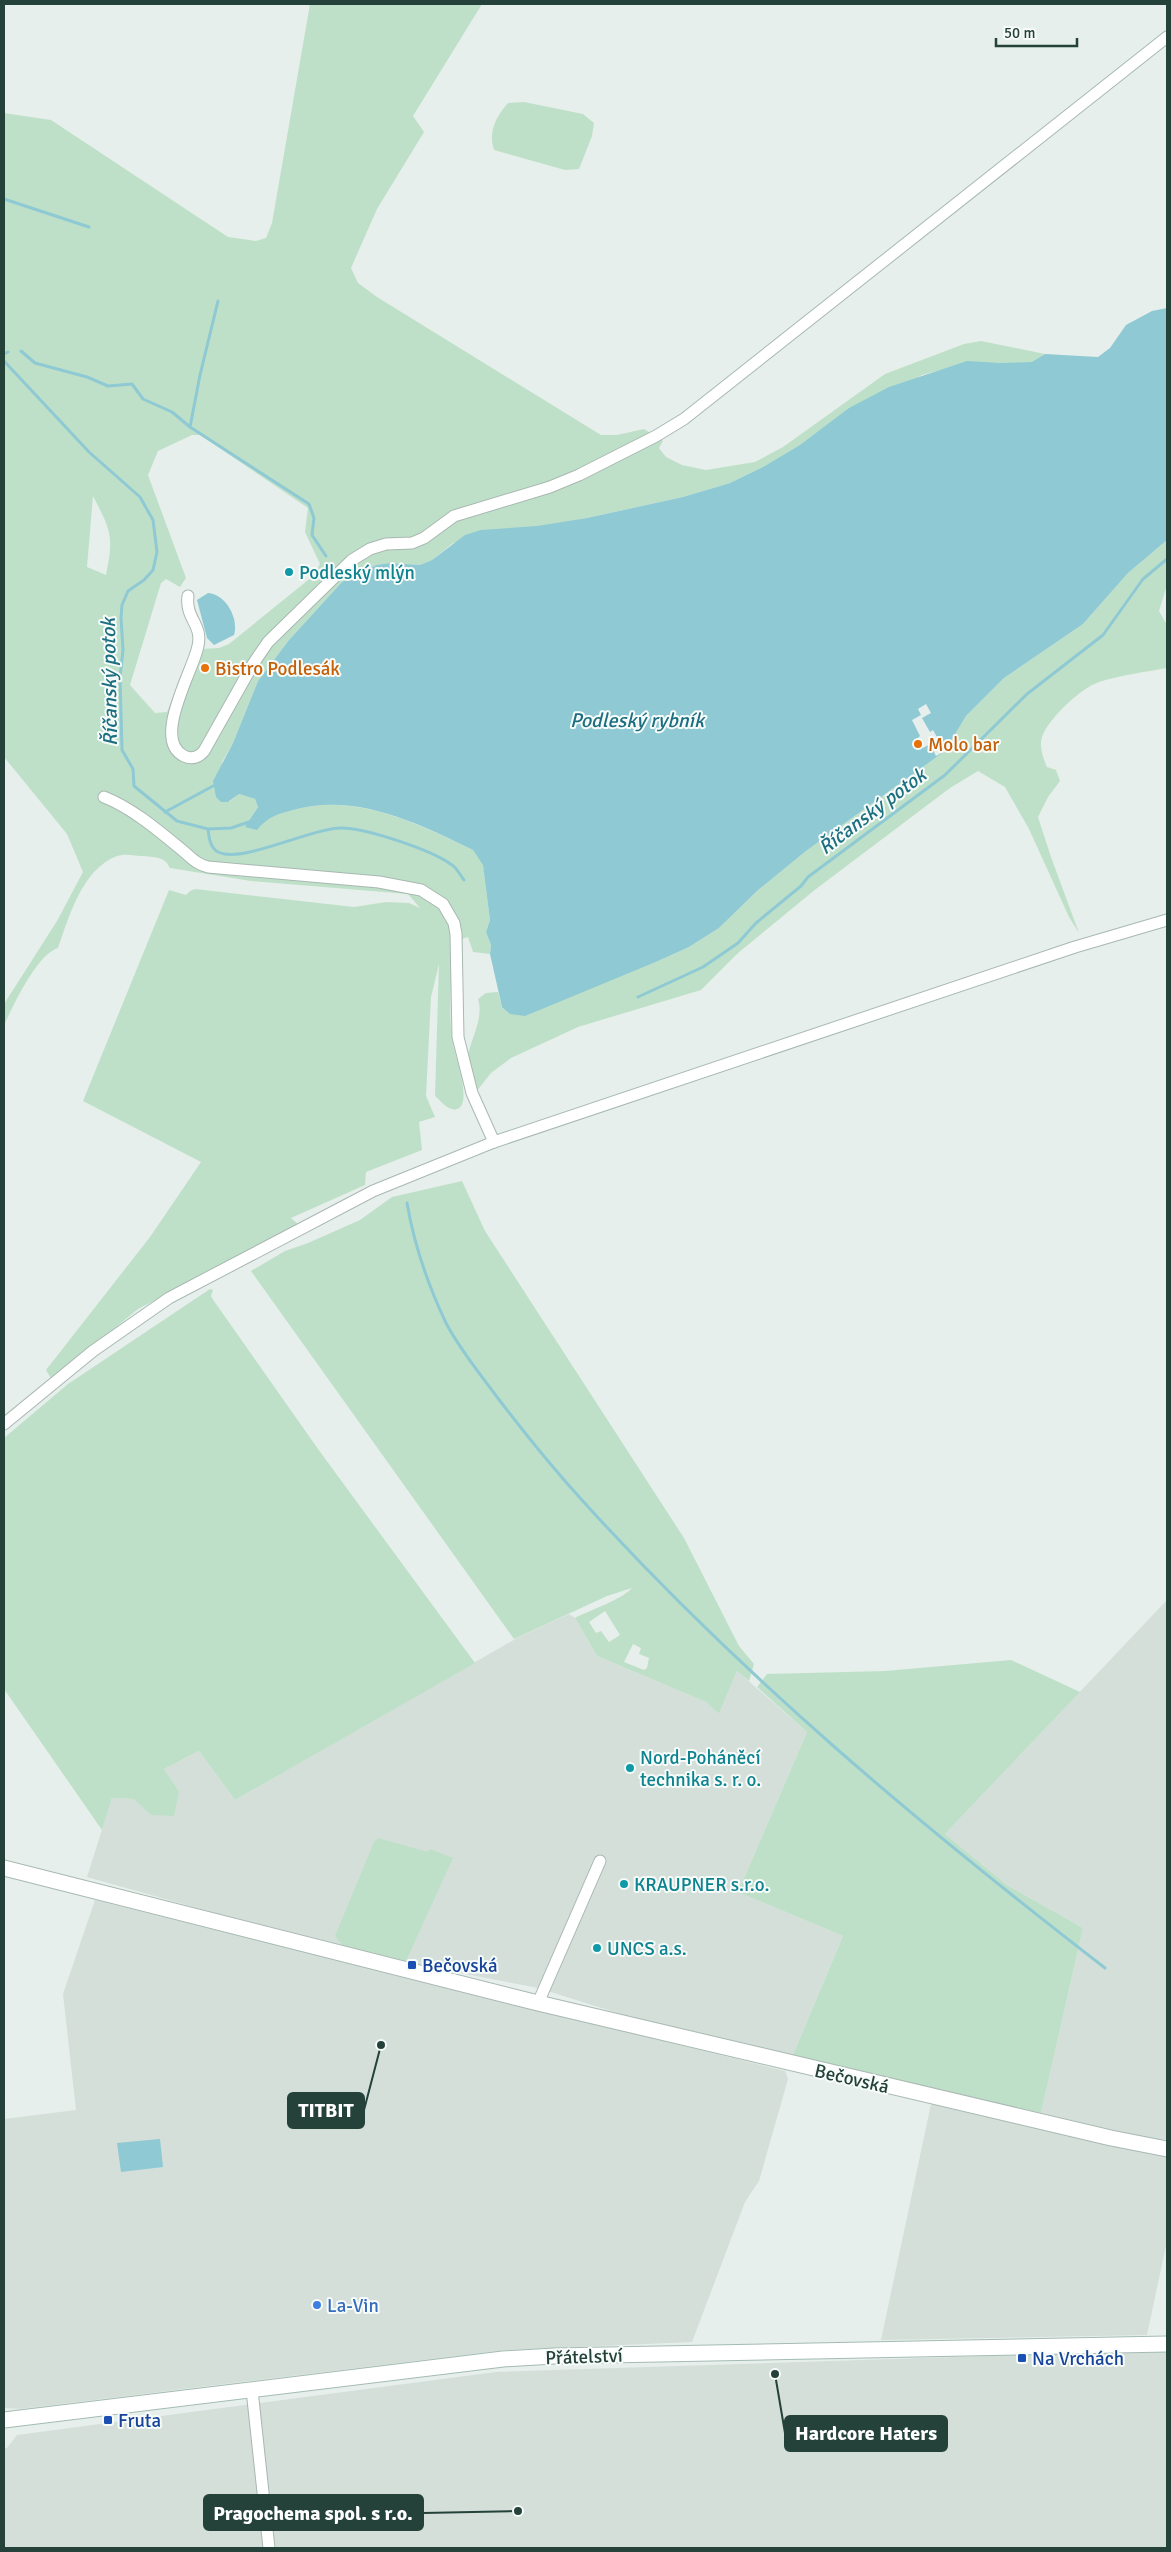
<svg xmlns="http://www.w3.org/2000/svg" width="1171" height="2552" font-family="Signika,sans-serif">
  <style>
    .built { fill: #d4dfda }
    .green { fill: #bfe0c8; fill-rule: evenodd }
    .water { fill: #8ec9d4 }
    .pier { fill: #e6efeb }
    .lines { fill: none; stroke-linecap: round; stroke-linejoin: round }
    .stream { stroke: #8ec9d4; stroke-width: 3 }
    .minor-casing { stroke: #a8b8b2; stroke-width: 13 }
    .tertiary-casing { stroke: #a8b8b2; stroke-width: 17 }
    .secondary-casing { stroke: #a4bbb3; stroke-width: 17 }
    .minor { stroke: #fff; stroke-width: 11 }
    .tertiary { stroke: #fff; stroke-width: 15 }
    .secondary { stroke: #fff; stroke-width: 15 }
    .culture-dot { fill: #0f9aa8; stroke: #f7fbf9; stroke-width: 2 }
    .food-dot { fill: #e8710a; stroke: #f7fbf9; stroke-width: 2 }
    .transit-dot { fill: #1a4fb4; stroke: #f7fbf9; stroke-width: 2 }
    .shop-dot { fill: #3f7fe0; stroke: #f7fbf9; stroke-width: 2 }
    .labels { text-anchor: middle; stroke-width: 4; stroke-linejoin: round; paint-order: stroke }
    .culture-label { font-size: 19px; fill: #0d838f; stroke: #f7fbf9; text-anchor: start }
    .food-label { font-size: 19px; fill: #c56008; stroke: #f7fbf9; text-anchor: start }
    .transit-label { font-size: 19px; fill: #164399; stroke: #f7fbf9; text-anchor: start }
    .street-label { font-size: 19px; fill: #24423a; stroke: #f7fbf9 }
    .shop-label { font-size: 19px; fill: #366cbe; stroke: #f7fbf9; text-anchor: start }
    .water-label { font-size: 20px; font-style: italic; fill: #1c6f80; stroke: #f7fbf9 }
    .leader { fill: none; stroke: #24423a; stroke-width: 2 }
    .callout-dot { fill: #24423a; stroke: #f7fbf9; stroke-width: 2 }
    .callout { fill: #24423a; stroke: #24423a; stroke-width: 2 }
    .callout-label { font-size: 20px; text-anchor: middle; font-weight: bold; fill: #fff }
  </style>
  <rect width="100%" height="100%" fill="#e6efeb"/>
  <g class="built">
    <polygon points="1167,1600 1167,2140 1148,2138 1041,2113 1083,1928 1007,1885 945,1834"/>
    <polygon points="569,1614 575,1618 597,1656 706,1702 719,1714 737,1671 807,1732 738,1892 843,1936 793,2055 665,2028 538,1988 434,1968 215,1913 87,1877 112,1798 133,1799 151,1815 179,1791 164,1769 199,1751 235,1800 517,1638"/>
    <polygon points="95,1900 785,2071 788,2079 759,2181 745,2202 692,2342 506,2350 20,2409 4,2408 4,2119 76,2110 63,1994"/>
    <polygon points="931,2104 1167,2157 1167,2241 1147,2335 881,2340"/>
    <polygon points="1167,2350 1167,2548 4,2548 4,2448 7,2448 17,2435 496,2372"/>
  </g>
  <g class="green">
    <path d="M310 4H482L413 116 424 132 377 209 351 268 358 283 377 297 601 435H617L644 429 663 441 659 448 666 457 682 465 706 470 755 462 783 447 885 374 964 344 981 341 1045 354 1033 362 944 369 922 375 763 467 730 483 683 497 587 518 453 543 432 560 420 565 390 563 376 565 342 582 289 640 258 681 233 743 222 762 229 802 239 794 255 799 258 807 246 826 257 829C269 816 276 815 293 810 355 792 418 824 473 850L483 864 490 920 486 932 491 945 490 954 473 952 468 937 453 942C452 975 447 1017 454 1049 457 1060 472 1105 457 1109 449 1112 441 1101 435 1096L439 964 431 997 426 1096 435 1117 419 1122 422 1150 366 1172 365 1185 291 1218 299 1225 138 1309 52 1380 46 1370 150 1237 201 1162 83 1101 169 890 186 895 190 891 195 889 354 907 386 902 409 903 420 908 408 894 251 881 170 868C164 856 156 858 144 856 135 856 127 853 117 856 82 869 69 917 58 948 37 954 13 1006 4 1025V1004L57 921 83 872 67 834 4 757V113L51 120 228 237 256 241 266 238 272 223ZM192 435H200L308 508 305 532 320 564 313 576 229 644 219 648 202 649 183 673 167 712 155 713 130 685 161 583 166 579 180 587 186 578 148 475 158 451ZM93 496C111 531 114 536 106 575L87 567Z"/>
    <path d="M524 102 583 114 594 123 592 136 579 169 565 170 494 150C488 131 496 117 508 103Z"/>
    <path d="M1167 540V585L1159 611 1167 625V668C1145 672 1121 675 1099 682 1081 688 1048 719 1042 737 1039 747 1043 758 1047 767L1056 770 1060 781 1048 797 1038 817 1051 857 1079 933 1069 917 1029 829 1005 787 978 771 950 788 816 889 738 953 701 990 578 1027 511 1058 491 1073 476 1092C473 1084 467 1073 467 1065 467 1043 485 1021 478 999L486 993 498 992 502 1007 658 961 689 947 719 928 757 891 806 851 945 751 966 716 1004 678 1083 624 1128 573Z"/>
    <path d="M462 1181 485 1231 684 1538 739 1646 754 1664 749 1681 737 1671 719 1714 706 1702 597 1656 575 1618C592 1609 621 1600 632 1588L607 1596 514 1639 251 1271 285 1251 308 1243 360 1220 392 1197ZM605 1611 620 1635 609 1642 601 1631 596 1633 589 1622ZM633 1644 641 1648 639 1654 649 1658 647 1668 644 1670 624 1662Z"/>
    <polygon points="210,1289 213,1290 211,1296 214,1301 318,1449 475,1663 235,1800 199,1751 164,1769 179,1791 174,1816 151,1815 133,1799 112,1798 102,1830 4,1689 4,1438 68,1384"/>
    <polygon points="1011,1660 1080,1692 945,1834 1007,1885 1083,1928 1041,2113 793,2055 843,1936 738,1892 807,1732 757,1687 767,1674 885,1671"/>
    <polygon points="378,1838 428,1852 430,1849 453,1858 406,1961 342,1945 335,1936 374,1842"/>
  </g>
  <g class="water">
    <path d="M1167 308V540L1128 573 1083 624 1004 678 966 716 945 751 806 851 757 891 719 928 689 947 658 961 525 1016 510 1014 502 1007 490 954 491 945 486 932 490 920 483 865 473 850C418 823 355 792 293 810 276 815 269 816 257 830L245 827 258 807 255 799 239 794 228 802H221L216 797 213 781 233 743 258 681 289 640 342 582 376 565 390 563 420 565 432 560 465 535 481 530 537 526 587 518 683 497 730 483 763 467 800 445 849 408 889 387 967 361 1000 363 1032 362 1045 354 1098 357 1110 348 1126 325 1152 311Z"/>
    <path d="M208 593C226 594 239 619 234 635L214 645 207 638 197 600Z"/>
    <polygon points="160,2139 163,2167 121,2172 117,2143"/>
  </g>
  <polygon class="pier" points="926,704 931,713 922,718 930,732 933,730 945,751 936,756 930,744 923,748 918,738 920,736 912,720 921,715 918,709"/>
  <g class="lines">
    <g class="stream">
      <polyline points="4,199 89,227"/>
      <polyline points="21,351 35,363 87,377 108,386 132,384 143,399 172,412 190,427 309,504 314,518 312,535 326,556"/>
      <polyline points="4,354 8,352"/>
      <path d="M4 361 89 452 140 497 153 520 157 552 153 570 144 580 128 591 122 605 121 618 123 650 120 677 122 750 133 769 134 786 177 821 208 829C209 837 210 848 218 852 242 864 311 828 341 828 366 828 432 850 452 865 457 868 460 875 464 880"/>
      <polyline points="190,427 200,375 218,301"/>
      <polyline points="165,812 213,786"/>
      <polyline points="208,829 231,828 252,821"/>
      <polyline points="638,997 703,967 738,943 756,923 801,886 808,877 945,775 1027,694 1103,635 1143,579 1167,559"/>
      <path d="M407 1203C414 1244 428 1285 446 1323 459 1348 477 1370 494 1393 522 1430 550 1465 581 1499 739 1674 920 1825 1105 1968"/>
    </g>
    <defs>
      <g id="minor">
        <path d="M188 596C185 619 203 624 198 646 194 669 151 740 184 756 192 760 199 757 204 751L253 664 268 642 352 560 370 549 386 544 412 543 424 538 454 516 550 487 579 475 656 436 684 419 1167 37"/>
        <path d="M104 797C132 808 159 831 182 850 192 858 196 864 208 867L379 882 421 890 443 904 454 923 456 934 458 1037 472 1093 494 1142"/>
        <polyline points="4,1424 93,1351 169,1298 373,1191 494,1142 1075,947 1167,920"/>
        <polyline points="538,2003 600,1861"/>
        <polyline points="252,2390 269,2548"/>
      </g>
      <polyline id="tertiary" points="4,1868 538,2003 1111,2138 1167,2149"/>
      <polyline id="secondary" points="4,2420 503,2359 554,2356 1167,2344"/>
    </defs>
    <use href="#minor" class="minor-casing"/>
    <use href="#tertiary" class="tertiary-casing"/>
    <use href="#secondary" class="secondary-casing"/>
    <use href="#minor" class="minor"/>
    <use href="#tertiary" class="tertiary"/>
    <use href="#secondary" class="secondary"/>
  </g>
  <g class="culture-dot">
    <circle cx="289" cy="572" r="5"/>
    <circle cx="630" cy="1768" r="5"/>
    <circle cx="624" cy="1884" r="5"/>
    <circle cx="597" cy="1948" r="5"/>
  </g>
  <g class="food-dot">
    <circle cx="205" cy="668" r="5"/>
    <circle cx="918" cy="744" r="5"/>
  </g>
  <g class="transit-dot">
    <rect x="407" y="1960" width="10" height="10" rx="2.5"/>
    <rect x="1017" y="2353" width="10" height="10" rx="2.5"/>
    <rect x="103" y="2415" width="10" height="10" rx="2.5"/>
  </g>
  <circle class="shop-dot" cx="317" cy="2305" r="5"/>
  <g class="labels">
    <g class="culture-label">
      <text x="299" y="579">Podleský mlýn</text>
      <text x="640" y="1764">Nord-Poháněcí<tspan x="640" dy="22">technika s. r. o.</tspan></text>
      <text x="634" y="1891">KRAUPNER s.r.o.</text>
      <text x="607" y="1955">UNCS a.s.</text>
    </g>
    <g class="food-label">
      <text x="215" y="675">Bistro Podlesák</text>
      <text x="928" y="751">Molo bar</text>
    </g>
    <g class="transit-label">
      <text x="422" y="1972">Bečovská</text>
      <text x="1032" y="2365">Na Vrchách</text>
      <text x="118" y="2427">Fruta</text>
    </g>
    <g class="street-label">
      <text transform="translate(852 2078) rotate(13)" y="7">Bečovská</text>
      <text transform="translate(584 2356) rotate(-2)" y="7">Přátelství</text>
    </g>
    <g class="shop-label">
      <text x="327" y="2312">La-Vin</text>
    </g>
    <g class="water-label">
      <text transform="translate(109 682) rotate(-91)" y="7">Říčanský potok</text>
      <text x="637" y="727">Podleský rybník</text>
      <text transform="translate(872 811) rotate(-37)" y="7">Říčanský potok</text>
    </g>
  </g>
  <path class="leader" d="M381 2045L364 2110M775 2374L785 2433M518 2511L423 2513"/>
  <g class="callout-dot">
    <circle cx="381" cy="2045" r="5"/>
    <circle cx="775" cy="2374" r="5"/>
    <circle cx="518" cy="2511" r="5"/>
  </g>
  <g class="callout">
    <rect x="288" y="2093" width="76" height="35" rx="5"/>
    <rect x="785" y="2416" width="162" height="35" rx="5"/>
    <rect x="204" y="2495" width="219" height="35" rx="5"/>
  </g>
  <g class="callout-label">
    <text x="326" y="2117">TITBIT</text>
    <text x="866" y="2440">Hardcore Haters</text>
    <text x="313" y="2520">Pragochema spol. s r.o.</text>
  </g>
  <rect width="1171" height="2552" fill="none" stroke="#24423a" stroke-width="10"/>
  <path d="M996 38v8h81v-8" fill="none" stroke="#24423a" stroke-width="2.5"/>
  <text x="1004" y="38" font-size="15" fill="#24423a" stroke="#f7fbf9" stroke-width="4" paint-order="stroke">50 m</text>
</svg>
